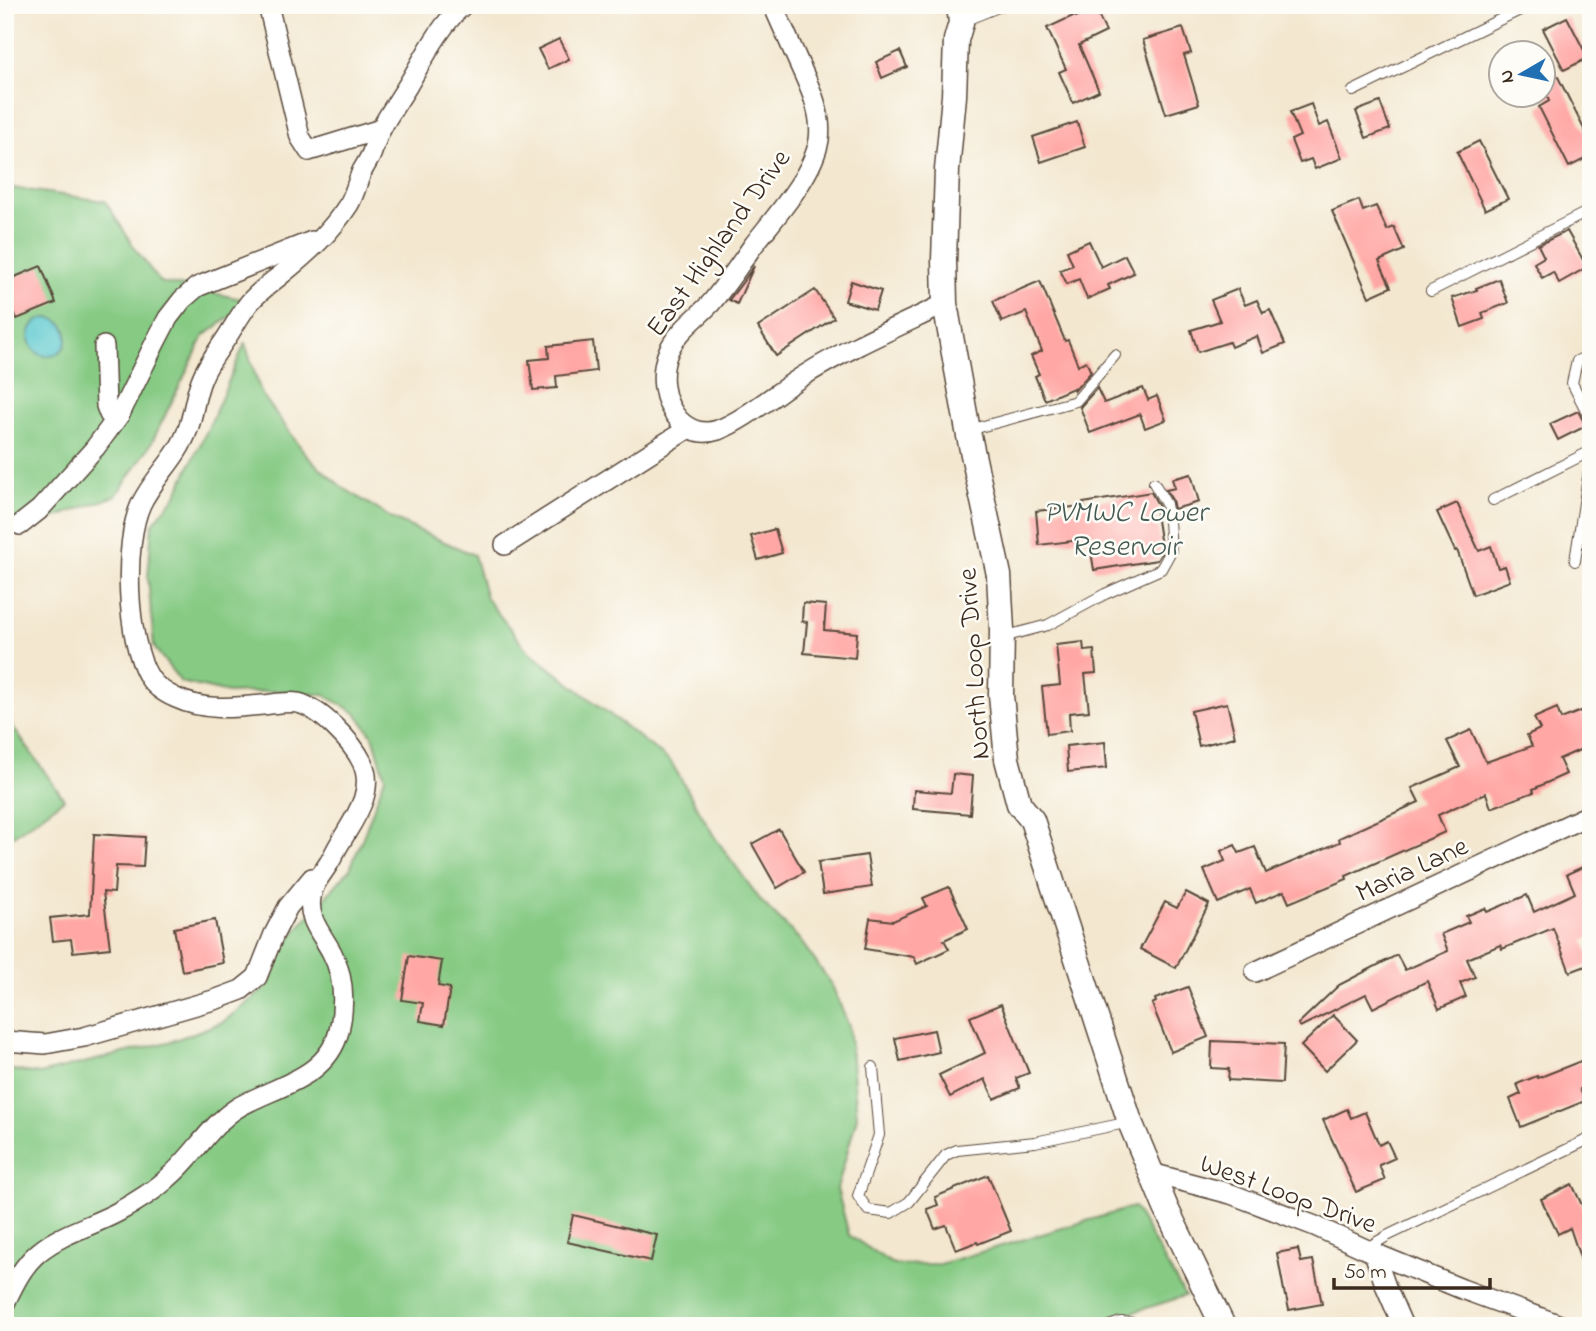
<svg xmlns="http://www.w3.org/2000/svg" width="1596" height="1331" font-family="'Indie Flower',sans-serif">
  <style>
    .green { fill: #86ca84; stroke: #607a51; stroke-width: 2 }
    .water { fill: #5bc9cf; stroke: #4b7a76; stroke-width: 2 }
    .building { fill: #ffa7a5 }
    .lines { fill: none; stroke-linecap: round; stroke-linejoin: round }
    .service-casing { stroke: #574639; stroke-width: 12 }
    .minor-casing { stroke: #574639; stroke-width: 22 }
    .tertiary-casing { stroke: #574639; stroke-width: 27 }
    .service { stroke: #fff; stroke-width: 10 }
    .minor { stroke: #fff; stroke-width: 19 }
    .tertiary { stroke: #fff; stroke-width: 24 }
    .labels { text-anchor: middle; stroke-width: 5; stroke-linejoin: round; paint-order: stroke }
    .street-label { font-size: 28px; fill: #3b2a1e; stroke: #fdfcf7 }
    .water-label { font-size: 30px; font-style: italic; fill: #455a53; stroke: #fdfcf7 }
  </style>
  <rect width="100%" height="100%" fill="#fdfcf7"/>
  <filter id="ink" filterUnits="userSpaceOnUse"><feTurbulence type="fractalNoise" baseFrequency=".0143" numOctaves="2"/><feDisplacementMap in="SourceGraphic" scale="14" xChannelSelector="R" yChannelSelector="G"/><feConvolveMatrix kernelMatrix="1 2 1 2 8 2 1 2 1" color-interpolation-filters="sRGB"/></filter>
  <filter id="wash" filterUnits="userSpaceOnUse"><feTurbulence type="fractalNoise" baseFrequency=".00686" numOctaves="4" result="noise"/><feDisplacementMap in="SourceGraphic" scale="28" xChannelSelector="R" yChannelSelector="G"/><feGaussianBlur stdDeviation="1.57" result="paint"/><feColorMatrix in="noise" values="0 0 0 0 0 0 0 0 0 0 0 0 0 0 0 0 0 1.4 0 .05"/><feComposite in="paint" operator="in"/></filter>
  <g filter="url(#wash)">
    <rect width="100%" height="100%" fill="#f3e7cf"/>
    <g class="green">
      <polygon points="5,187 105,201 136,250 160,282 251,301 204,336 151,444 116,496 5,535"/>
      <polygon points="245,343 261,393 308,457 342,487 393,519 474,555 486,598 527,650 671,762 714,836 761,901 799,939 831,983 849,1026 857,1117 837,1189 849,1235 894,1265 940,1264 1134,1207 1185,1296 1090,1326 5,1326 5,1069 40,1074 172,1041 223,1022 267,987 292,935 350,869 363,837 385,777 374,738 356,713 324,695 280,691 228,693 181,682 154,647 148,577 152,525 176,495 211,422"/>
      <polygon points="5,716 64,799 9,839 5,840"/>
    </g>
    <circle class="water" cx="48" cy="337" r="19"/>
    <g id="blocks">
      <g class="building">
        <polygon points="1095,8 1106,32 1079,45 1099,91 1073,103 1059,72 1066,69 1047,28 1075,15 1076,17"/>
        <polygon points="1567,17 1588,58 1564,70 1543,29"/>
        <polygon points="1183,28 1191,53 1184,55 1199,104 1166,114 1143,40"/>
        <polygon points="559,39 569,59 548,69 538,49"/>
        <polygon points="900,51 907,67 882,78 876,62"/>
        <polygon points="1557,75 1591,143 1591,156 1569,167 1539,107 1549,101 1544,87 1544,81"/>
        <polygon points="1380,102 1390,129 1366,138 1356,111"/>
        <polygon points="1311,104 1319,126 1328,122 1342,158 1315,169 1311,159 1300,163 1291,140 1300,136 1290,112"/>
        <polygon points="1077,122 1085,147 1041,162 1033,137"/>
        <polygon points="1479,141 1508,199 1485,210 1457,152"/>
        <polygon points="1359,200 1363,211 1376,206 1387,230 1394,227 1404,250 1379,261 1391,287 1369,297 1332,211"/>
        <polygon points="1567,231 1587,267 1559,283 1553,272 1542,278 1534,263 1544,257 1538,245"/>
        <polygon points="1089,241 1101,267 1125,255 1134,273 1108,285 1110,289 1087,299 1079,279 1067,284 1060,270 1073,265 1067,251"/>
        <polygon points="41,266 56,303 17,319 5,292 5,281"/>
        <polygon points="754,266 737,304 729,300 742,283"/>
        <polygon points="1499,279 1508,303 1482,313 1484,319 1462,327 1452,298 1477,290 1476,288"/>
        <polygon points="851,281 881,291 875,310 845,301"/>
        <polygon points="1040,281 1065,341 1068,340 1078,365 1086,361 1091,372 1074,391 1073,388 1045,400 1035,376 1039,374 1031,356 1042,351 1026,312 1002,322 993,301"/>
        <polygon points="1238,289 1245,305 1257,300 1263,313 1270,310 1285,344 1263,353 1257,336 1231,347 1229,342 1198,352 1191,330 1220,321 1211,300"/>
        <polygon points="815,290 834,318 776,356 758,327"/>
        <polygon points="593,341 596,371 556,376 557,388 533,390 529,360 549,358 548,346"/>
        <polygon points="1097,388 1104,403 1143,388 1148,400 1157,396 1166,420 1145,428 1140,414 1090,433 1080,407"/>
        <polygon points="1578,411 1586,426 1558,440 1550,424"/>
        <polygon points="1191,474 1199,502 1174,509 1172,500 1166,490 1175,488 1172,479"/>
        <polygon points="1151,492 1159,507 1160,513 1156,514 1162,552 1157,560 1094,570 1089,539 1039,545 1036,511 1084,506 1083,503"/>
        <polygon points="1457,503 1479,551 1491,546 1498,568 1505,566 1510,581 1473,595 1457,550 1455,551 1437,512"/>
        <polygon points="775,529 782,553 758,560 751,536"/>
        <polygon points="803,603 826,605 824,630 857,633 855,658 804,653 807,622 802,621"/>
        <polygon points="1083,642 1084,651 1094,650 1096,673 1085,674 1089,711 1069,713 1070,731 1047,734 1042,687 1060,685 1056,645"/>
        <polygon points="1227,703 1235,737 1199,746 1191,711"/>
        <polygon points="1557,708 1561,719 1581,711 1591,734 1591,745 1559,759 1566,774 1533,789 1534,792 1491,808 1486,793 1438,815 1445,832 1346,876 1347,879 1289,903 1284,891 1256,903 1250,889 1218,903 1204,870 1225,861 1221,851 1235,845 1239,853 1255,847 1266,873 1340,842 1339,838 1419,802 1412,788 1460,767 1447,741 1471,730 1486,762 1532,746 1527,735 1540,729 1534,718"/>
        <polygon points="1105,742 1107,768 1068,772 1066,746"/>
        <polygon points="953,774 973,776 970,814 913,809 914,790 951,793"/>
        <polygon points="779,829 804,872 777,888 752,844"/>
        <polygon points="94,834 145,837 143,867 116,866 114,893 103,892 110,948 73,952 71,939 53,941 50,918 90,914"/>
        <polygon points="867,855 872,887 823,894 818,862"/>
        <polygon points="1587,865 1591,874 1591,937 1584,940 1591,958 1591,964 1570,972 1553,928 1502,949 1500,945 1467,959 1475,977 1460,983 1466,997 1439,1009 1427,981 1373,1008 1366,994 1300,1027 1298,1024 1339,985 1397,955 1405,970 1448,951 1441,934 1469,922 1466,916 1485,908 1487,912 1527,895 1534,912 1575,893 1567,874"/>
        <polygon points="949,887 968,929 944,940 949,949 917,964 914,957 865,949 870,918 893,921 927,906 923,898"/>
        <polygon points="1186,892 1209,904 1176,968 1140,949 1165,902 1177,908"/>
        <polygon points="215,920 223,963 182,971 174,928"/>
        <polygon points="409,956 442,961 438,986 450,988 444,1025 420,1021 423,1003 402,1000"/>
        <polygon points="1188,987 1208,1037 1171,1052 1152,1004 1156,1002 1155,999"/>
        <polygon points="1001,1004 1029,1073 1016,1078 1020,1088 994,1099 985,1079 950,1097 939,1075 985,1053 970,1017"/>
        <polygon points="1333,1015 1357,1040 1325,1071 1301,1046"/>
        <polygon points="934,1030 939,1052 900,1061 895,1038"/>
        <polygon points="1212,1041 1284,1044 1282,1083 1228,1080 1229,1069 1211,1068"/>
        <polygon points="1591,1057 1591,1084 1580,1089 1585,1101 1521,1127 1510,1099 1521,1094 1517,1084 1537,1076 1538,1078"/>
        <polygon points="1347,1109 1351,1118 1365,1112 1379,1145 1387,1141 1395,1158 1379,1165 1385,1180 1356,1192 1323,1120"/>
        <polygon points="988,1175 1011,1231 978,1244 977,1242 956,1250 946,1225 935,1229 927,1209 938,1205 935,1197"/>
        <polygon points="1572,1184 1591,1224 1591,1280 1588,1281 1570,1228 1558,1234 1541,1199"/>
        <polygon points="573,1215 657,1235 651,1261 567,1242"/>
        <polygon points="1298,1249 1301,1262 1313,1260 1322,1304 1289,1310 1286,1296 1285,1296 1277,1253"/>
      </g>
    </g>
  </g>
  <g filter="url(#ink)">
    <use href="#blocks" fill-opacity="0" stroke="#574639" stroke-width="2"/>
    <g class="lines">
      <defs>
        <g id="service">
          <polyline points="961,22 1003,5"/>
          <polyline points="1353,91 1530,5"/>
          <polyline points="1431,291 1591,210"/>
          <polyline points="1591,354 1577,361 1572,383 1591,420"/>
          <polyline points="969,430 1076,401 1115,355"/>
          <polyline points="1493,500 1591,451"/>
          <polyline points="1575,561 1591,458"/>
          <polyline points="1003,637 1048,625 1105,594 1161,569 1171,551 1169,521 1166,504 1154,483"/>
          <polyline points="873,1067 879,1135 858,1196 868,1210 891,1213 909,1202 946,1155 957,1150 1035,1142 1130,1122"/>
          <polyline points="1365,1249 1389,1235 1591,1138"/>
          <polyline points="1109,1326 1121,1322 1171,1326"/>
        </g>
        <g id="minor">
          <polyline points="268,5 300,137 309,151 381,129"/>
          <path d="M773 5C781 23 789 41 797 59 808 84 823 111 819 140 813 176 774 218 752 247 739 266 726 285 711 303 697 318 678 331 669 350 659 373 662 401 679 420 690 431 703 435 718 430 745 420 777 392 803 376 848 348 897 327 945 304"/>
          <polyline points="104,346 106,406 109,414 120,414"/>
          <polyline points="20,525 39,510 95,448 120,414 156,341 168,318 182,300 197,287 219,278 312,241"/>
          <polyline points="505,545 689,428"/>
          <polyline points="1255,972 1591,814"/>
          <polyline points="5,1041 45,1044 84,1037 217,999 241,990 257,977 274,934 288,907 312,878"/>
          <polyline points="1151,1173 1231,1194 1315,1226 1374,1253 1462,1289 1563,1326"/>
          <polyline points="1374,1253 1386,1287 1403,1326"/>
          <path d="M5 1303C14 1284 23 1265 39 1252 62 1233 92 1226 118 1212 133 1204 157 1189 169 1177 194 1156 209 1126 237 1108 274 1086 327 1079 339 1031 345 1004 345 978 332 953 323 935 307 920 311 897 313 884 320 877 327 866 332 859 335 851 340 843 354 819 376 791 362 762 353 743 320 708 298 703 287 701 274 704 263 705 233 708 204 711 176 698 165 693 155 687 149 677 126 640 123 543 141 504 154 477 178 458 188 429 194 413 195 394 202 378 207 365 217 352 225 340 233 328 240 315 249 303 258 292 271 283 282 274 308 253 331 232 349 204 355 194 357 182 362 171 365 166 368 161 371 155 374 147 376 139 380 131 388 115 399 100 408 85 424 58 439 27 463 5"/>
        </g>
        <polyline id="tertiary" points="959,5 961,23 956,40 954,96 947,170 944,260 945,304 969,436 999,575 1002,630 1001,695 1007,759 1019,804 1032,820 1130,1122 1166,1208 1223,1326"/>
      </defs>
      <use href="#service" class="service-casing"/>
      <use href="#minor" class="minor-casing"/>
      <use href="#tertiary" class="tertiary-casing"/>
      <use href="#service" class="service"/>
      <use href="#minor" class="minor"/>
      <use href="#tertiary" class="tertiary"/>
    </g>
  </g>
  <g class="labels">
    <g class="street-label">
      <text transform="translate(717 242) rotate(-54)" y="10">East Highland Drive</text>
      <text transform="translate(972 664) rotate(-94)" y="10">North Loop Drive</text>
      <text transform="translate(1411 868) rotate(-25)" y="10">Maria Lane</text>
      <text transform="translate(1289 1192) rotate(20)" y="10">West Loop Drive</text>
    </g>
    <g class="water-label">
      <text x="1125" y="521">PVMWC Lower<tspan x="1125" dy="34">Reservoir</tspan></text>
    </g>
  </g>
  <rect width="1596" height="1331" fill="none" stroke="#fdfcf7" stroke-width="28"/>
  <g transform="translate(1522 74) rotate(261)"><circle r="33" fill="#fdfcf7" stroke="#afa8a0" stroke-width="2"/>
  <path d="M0-5L12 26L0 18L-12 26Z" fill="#1f6fb2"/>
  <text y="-10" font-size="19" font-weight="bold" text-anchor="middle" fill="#3b2a1e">N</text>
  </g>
  <path d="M1334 1278v10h156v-10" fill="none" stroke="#3b2a1e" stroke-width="3.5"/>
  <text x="1344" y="1278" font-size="21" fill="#3b2a1e" stroke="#fdfcf7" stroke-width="5" paint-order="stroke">50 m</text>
</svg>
